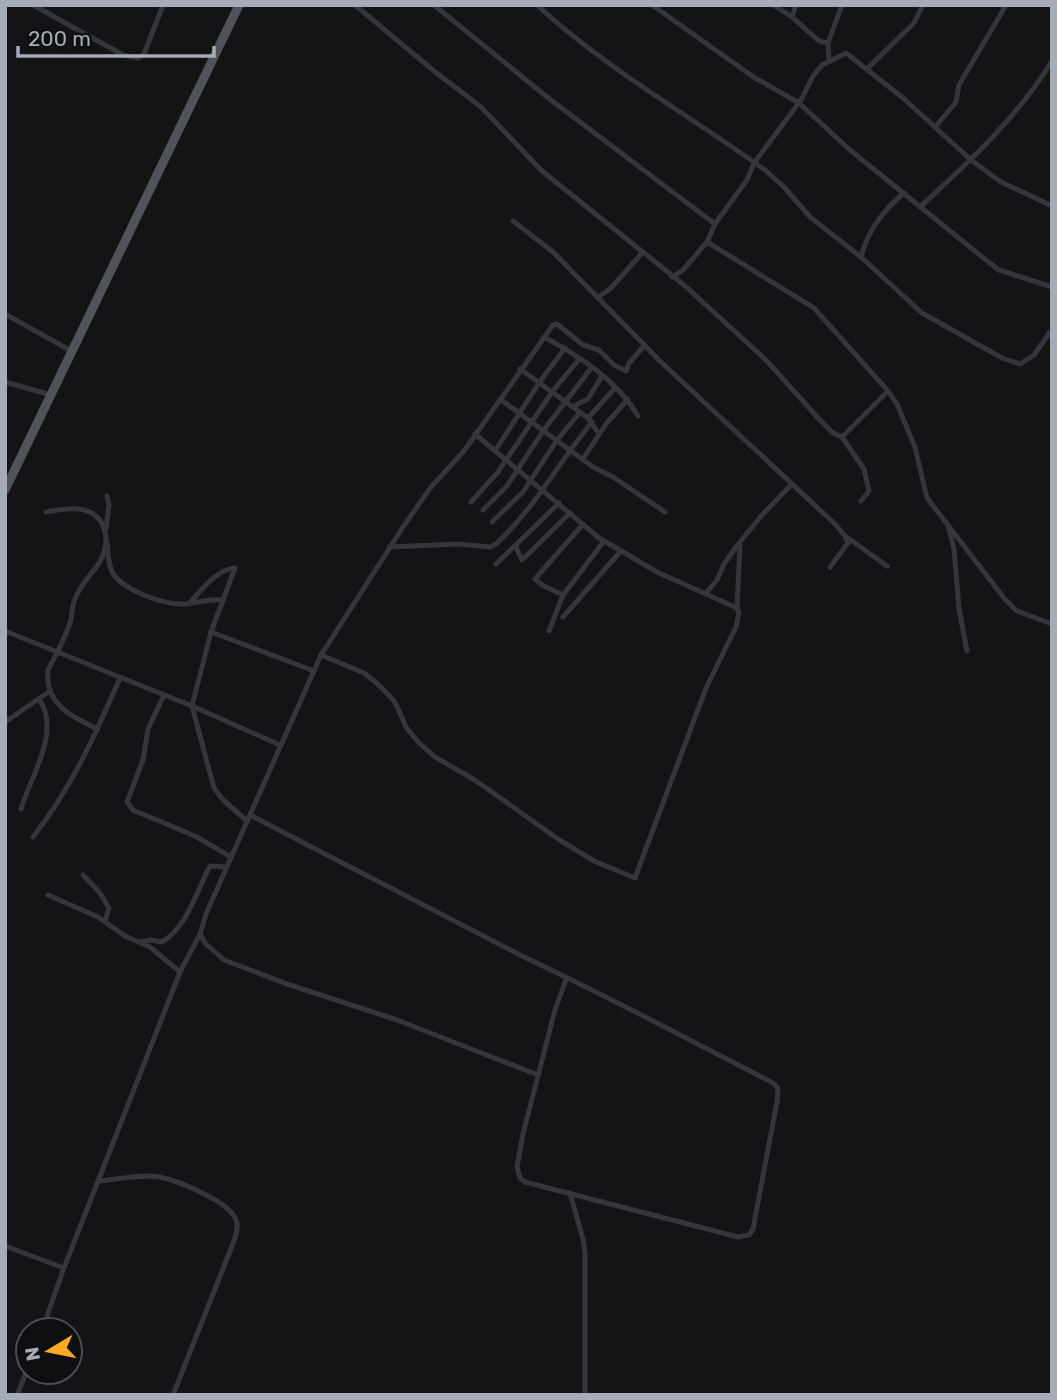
<svg xmlns="http://www.w3.org/2000/svg" width="1057" height="1400" font-family="Rubik,sans-serif">
  <style>
    .lines { fill: none; stroke-linecap: round; stroke-linejoin: round }
    .minor { stroke: #35363b; stroke-width: 5 }
    .primary { stroke: #51535a; stroke-width: 9 }
  </style>
  <rect width="100%" height="100%" fill="#141416"/>
  <g class="lines">
    <g class="minor">
      <polyline points="33,5 123,55 138,58 144,54 163,5"/>
      <polyline points="355,5 434,71 481,107 542,171 684,285 766,360 819,419 833,433 842,437 864,469 869,491 861,501"/>
      <polyline points="434,5 547,97 715,224"/>
      <path d="M537 5C606 69 689 115 765 170L784 187 810 217 861 257 922 313 1002 358 1020 364 1034 355 1050 332"/>
      <polyline points="652,5 755,78 799,103 850,150 991,264 999,270 1052,287"/>
      <polyline points="773,5 792,17"/>
      <polyline points="796,5 792,17 819,41 828,43 829,62"/>
      <polyline points="828,43 842,5"/>
      <polyline points="867,69 914,23 923,5"/>
      <polyline points="936,126 956,102 959,85 1006,5"/>
      <path d="M920 207C969 162 1017 118 1052 61"/>
      <polyline points="513,221 553,252 660,361 835,524 845,536 848,543 830,567"/>
      <polyline points="707,242 814,308 888,391 897,404 915,447 927,498 1004,598 1017,611 1052,624"/>
      <path d="M861 257C868 230 883 211 904 193"/>
      <polyline points="672,277 683,270 707,242 715,224 747,180 754,163 801,100 813,76 822,65 846,53 903,98 971,160 1001,182 1052,206"/>
      <polyline points="598,297 610,289 643,252"/>
      <polyline points="5,314 73,352"/>
      <path d="M544 337C579 356 618 381 638 416"/>
      <polyline points="520,369 588,418 599,434"/>
      <polyline points="5,382 51,395"/>
      <polyline points="500,399 593,467 613,477 665,512"/>
      <polyline points="572,407 588,399 602,376"/>
      <polyline points="588,418 615,388"/>
      <polyline points="842,437 888,391"/>
      <polyline points="495,451 539,383 565,348"/>
      <polyline points="583,459 606,424 628,399"/>
      <polyline points="471,502 498,472 552,392 579,359"/>
      <polyline points="483,510 507,486 543,431 592,367"/>
      <path d="M46 512C57 510 68 508 79 509 107 513 112 541 99 563 91 575 80 585 75 599 72 606 72 613 71 620 66 637 56 654 48 670 44 703 71 717 98 729"/>
      <polyline points="492,522 523,492 557,440 580,412"/>
      <polyline points="948,525 954,549 959,609 967,651"/>
      <polyline points="106,529 109,505 107,496"/>
      <polyline points="845,536 887,566"/>
      <path d="M107 543C108 553 108 567 114 575 127 592 165 605 185 604 199 603 207 598 223 600"/>
      <path d="M389 547 458 544 490 547 496 544C535 508 559 462 592 422"/>
      <polyline points="516,547 522,560 570,513"/>
      <polyline points="496,564 559,503"/>
      <polyline points="235,568 211,632 192,706 214,788 223,800 247,821"/>
      <polyline points="706,593 717,580 724,564 736,547 762,515 791,485"/>
      <polyline points="563,595 542,585 535,579 583,524"/>
      <path d="M189 604C200 591 217 569 235 568"/>
      <polyline points="737,608 740,545"/>
      <polyline points="563,617 620,552"/>
      <polyline points="5,631 192,706 280,745"/>
      <polyline points="549,631 563,595 604,541"/>
      <polyline points="211,632 314,671"/>
      <polyline points="321,655 364,673 379,685 395,702 406,727 418,742 435,757 475,780 558,839 594,861 635,878 706,688 736,627 739,613 737,608 657,572 599,538 475,434"/>
      <polyline points="164,695 148,729 143,760 127,802 133,810 195,836 231,857"/>
      <polyline points="5,722 50,691"/>
      <path d="M21 809C30 777 62 732 39 699"/>
      <path d="M250 815 522 956C607 996 690 1040 773 1083L778 1088 777 1102 753 1229 749 1235 738 1237 525 1182 520 1178 517 1167 523 1134 555 1010 567 977"/>
      <path d="M33 837C71 789 96 733 120 678"/>
      <polyline points="83,875 100,893 109,908 105,921"/>
      <polyline points="48,895 98,917 125,936 150,947 180,972"/>
      <polyline points="200,934 205,943 224,960 287,984 397,1020 538,1075"/>
      <path d="M138 942 151 940 162 942C188 926 196 892 210 866L227 867"/>
      <path d="M99 1181C119 1179 141 1174 160 1177 179 1181 230 1202 236 1220 239 1227 236 1234 234 1241L173 1395"/>
      <polyline points="570,1193 583,1239 585,1253 585,1395"/>
      <polyline points="5,1246 64,1268"/>
      <polyline points="42,1330 64,1268 180,972 200,934 206,914 321,655 405,524 431,487 464,451 553,325 557,324 583,345 599,350 614,365 626,371 629,363 645,345"/>
      <polyline points="17,1395 28,1368"/>
    </g>
    <polyline class="primary" points="5,490 239,5"/>
  </g>
  <rect width="1057" height="1400" fill="none" stroke="#a5abb7" stroke-width="14"/>
  <g transform="translate(49 1351) rotate(260)"><circle r="33" fill="#0f0f11" stroke="#4b4d53" stroke-width="2"/>
  <path d="M0-5L12 26L0 18L-12 26Z" fill="#fba927"/>
  <text y="-10" font-size="19" font-weight="bold" text-anchor="middle" fill="#a5abb7">N</text>
  </g>
  <path d="M18 46v10h196v-10" fill="none" stroke="#a5abb7" stroke-width="3.5"/>
  <text x="28" y="46" font-size="21" fill="#a5abb7" stroke="#0f0f11" stroke-width="5" paint-order="stroke">200 m</text>
</svg>
